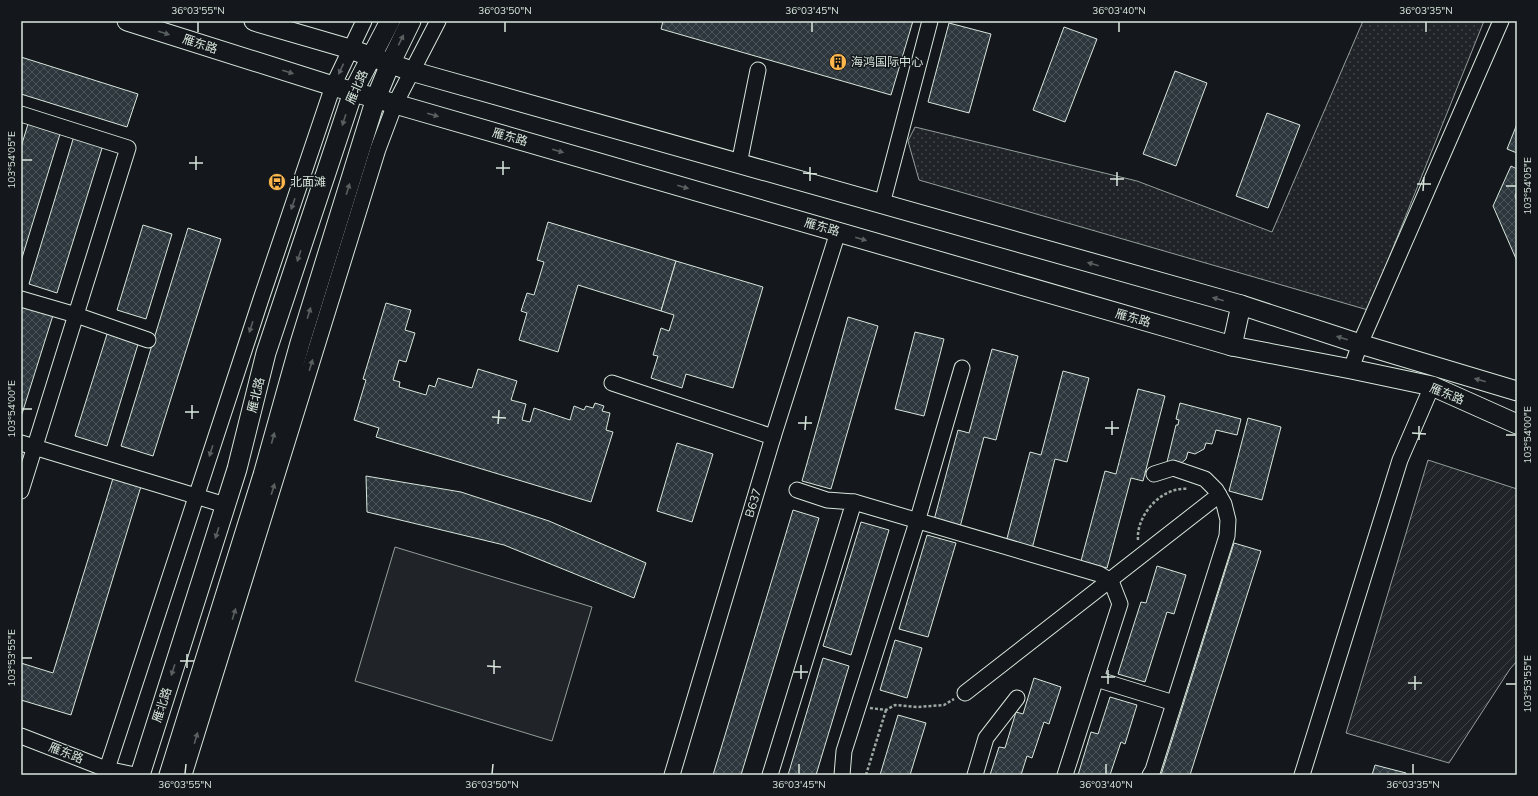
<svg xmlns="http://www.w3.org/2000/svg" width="1538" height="796" font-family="Mulish,'Noto Sans SC',sans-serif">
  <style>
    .grass { fill: url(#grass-dots); stroke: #939e99 }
    .garden { fill: url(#garden-furrows); stroke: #939e99 }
    .pitch { fill: #202428; stroke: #939e99 }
    .building { fill: url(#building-cross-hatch); stroke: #d8e6dc }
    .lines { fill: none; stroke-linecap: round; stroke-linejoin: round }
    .minor-casing { stroke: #d8e6dc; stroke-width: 17 }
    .major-casing { stroke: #d8e6dc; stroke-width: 21 }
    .path { stroke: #9da8a2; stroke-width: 2.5; stroke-dasharray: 3 2; stroke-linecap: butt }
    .minor { stroke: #14181c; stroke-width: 15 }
    .major { stroke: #14181c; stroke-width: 19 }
    .oneway { fill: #59605f }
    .ticks { fill: none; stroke: #d8e6dc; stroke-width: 1.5 }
    .labels { text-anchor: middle; stroke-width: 3; stroke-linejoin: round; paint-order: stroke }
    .street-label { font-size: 12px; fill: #d8e6dc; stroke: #14181c }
    .poi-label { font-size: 12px; fill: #d8e6dc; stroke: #14181c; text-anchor: start }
    .neatline { fill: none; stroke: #d8e6dc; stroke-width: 1.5 }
    .ticks-label { font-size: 10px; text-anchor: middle; fill: #d8e6dc }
  </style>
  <defs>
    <pattern id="grass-dots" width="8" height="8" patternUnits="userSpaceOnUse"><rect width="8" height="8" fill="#202428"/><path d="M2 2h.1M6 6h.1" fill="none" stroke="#404447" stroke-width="1.8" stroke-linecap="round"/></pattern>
    <pattern id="garden-furrows" width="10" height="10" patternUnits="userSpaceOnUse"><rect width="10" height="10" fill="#202428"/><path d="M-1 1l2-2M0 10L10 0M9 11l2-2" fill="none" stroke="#404447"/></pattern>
    <pattern id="building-cross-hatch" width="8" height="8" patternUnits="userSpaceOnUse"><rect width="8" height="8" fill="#2c363c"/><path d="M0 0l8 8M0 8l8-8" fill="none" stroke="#4a5358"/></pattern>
  </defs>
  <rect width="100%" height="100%" fill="#14181c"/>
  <polygon class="grass" points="1363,21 1484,21 1368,310 919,180 908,141 915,127 1137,181 1272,232"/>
  <polygon class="garden" points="1428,460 1517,489 1517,661 1510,669 1449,763 1346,733"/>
  <polygon class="pitch" points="395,547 592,607 552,741 355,681"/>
  <g class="building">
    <polygon points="663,21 913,21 891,95 661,29"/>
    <polygon points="949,23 991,34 969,113 928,102"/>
    <polygon points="1064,27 1097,39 1065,122 1033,110"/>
    <polygon points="21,57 138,94 127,127 21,94"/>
    <polygon points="1175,71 1207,83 1176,166 1143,154"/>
    <polygon points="1267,113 1300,125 1268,208 1236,196"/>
    <polygon points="28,124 60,134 21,261 21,147"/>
    <polygon points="1517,124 1517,153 1507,149"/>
    <polygon points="74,136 103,145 57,293 29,284"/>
    <polygon points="1511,166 1517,169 1517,191 1515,196 1517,202 1517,261 1493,206"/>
    <polygon points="548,222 676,261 661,311 578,285 558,352 519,340 527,313 521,311 527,293 534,295 544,262 537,260"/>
    <polygon points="143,225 172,234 146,319 117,310"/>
    <polygon points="188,228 221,239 153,456 121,446"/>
    <polygon points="676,261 763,287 733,388 686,374 682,388 651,378 658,356 653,355 661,328 669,331 674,315 661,311"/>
    <polygon points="24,302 54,312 21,417 21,311"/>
    <polygon points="386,303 411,310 405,330 415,333 406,362 399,360 393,380 400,382 399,387 426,395 429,385 435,387 438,378 472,388 478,369 517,381 511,400 526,404 522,420 530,422 534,408 570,420 574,406 584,410 586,406 593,408 595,403 604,406 602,411 610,413 606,430 613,432 591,502 376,437 379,428 354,420 366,380 363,379"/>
    <polygon points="848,317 878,326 831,489 802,481"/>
    <polygon points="108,331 139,341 107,446 75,436"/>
    <polygon points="915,332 944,339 924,416 895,409"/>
    <polygon points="992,349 1018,356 996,440 984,437 960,527 934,520 958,430 969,433"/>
    <polygon points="1063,371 1089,378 1067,462 1055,459 1032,549 1006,542 1030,452 1041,455"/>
    <polygon points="1138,389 1165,396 1143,481 1131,478 1107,568 1081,561 1105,471 1116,474"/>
    <polygon points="1180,403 1241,419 1237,435 1216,430 1212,444 1206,443 1204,449 1195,454 1188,452 1186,459 1179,465 1167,462 1176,425 1178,425 1179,420 1176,419"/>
    <polygon points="1248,418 1281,427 1262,500 1229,491"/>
    <polygon points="677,443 713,454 692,522 657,511"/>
    <polygon points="114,475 142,483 71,715 21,700 21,663 53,673"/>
    <polygon points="366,476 461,492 549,521 646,563 634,598 504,545 367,512"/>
    <polygon points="793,510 819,518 741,775 713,775"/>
    <polygon points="861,522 889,530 851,655 823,646"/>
    <polygon points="927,535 956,543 928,637 899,629"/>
    <polygon points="1234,543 1261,551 1190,775 1161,775"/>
    <polygon points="1157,566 1186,575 1174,614 1167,612 1145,682 1118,674 1141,602 1146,603"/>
    <polygon points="895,640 922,648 907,698 880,690"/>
    <polygon points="823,658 849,666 816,775 788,775"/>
    <polygon points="1034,678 1061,687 1049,724 1044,722 1032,758 1027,756 1021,775 990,775 999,747 1005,748 1016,712 1023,714"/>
    <polygon points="1110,697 1137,705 1125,744 1121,742 1110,775 1078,775 1091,732 1098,734"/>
    <polygon points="898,715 926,723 910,775 880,775"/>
    <polygon points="1375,765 1406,773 1406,775 1372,775"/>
  </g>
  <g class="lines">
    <defs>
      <g id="minor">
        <polyline points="21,114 128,148 21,491"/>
        <polyline points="739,164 758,70"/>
        <polyline points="882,204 930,21"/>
        <polyline points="21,299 76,315 148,340"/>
        <polyline points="1351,369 1360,344 1501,21"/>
        <polyline points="612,383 773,437"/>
        <polyline points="21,443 225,505"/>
        <polyline points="854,502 1099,574 1111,581 1120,604 1065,775"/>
        <polyline points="1096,679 1174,703"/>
        <polyline points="965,693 1219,495"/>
        <polyline points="21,736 106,769 135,775"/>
        <polyline points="105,775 261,299 333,86 364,21"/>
        <polyline points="184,775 378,149 395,104 438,21"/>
        <path id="s1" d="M672 775 773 437 838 232"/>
        <polyline points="770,775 854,502 827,500 797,490"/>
        <polyline points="842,775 844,751 917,522 962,368"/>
        <polyline points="975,775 986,738 1017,698"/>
        <polyline points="1150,775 1153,770 1227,536 1228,520 1224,504 1216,490 1205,479 1173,468 1154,474"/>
        <polyline points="1302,775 1400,460 1432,386"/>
      </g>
      <g id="major">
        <polyline points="127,21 333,86 1232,346 1351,369 1432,386 1517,424"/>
        <polyline points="254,21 350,49 411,71 1241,305 1360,344 1517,391"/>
        <polyline points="1232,346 1241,305"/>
        <polyline points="140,775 237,469 266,353 353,92 390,21"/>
        <polyline points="169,775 263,475 300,343 376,98 390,64 411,21"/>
      </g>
    </defs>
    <use href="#minor" class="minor-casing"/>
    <use href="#major" class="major-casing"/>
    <g class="path">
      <path d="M1138 540C1136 515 1162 486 1188 489"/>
      <polyline points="870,708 886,710 895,705 917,707 944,705 954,699"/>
      <polyline points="866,775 886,710"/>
    </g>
    <use href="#minor" class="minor"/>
    <use href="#major" class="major"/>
  </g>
  <defs><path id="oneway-solid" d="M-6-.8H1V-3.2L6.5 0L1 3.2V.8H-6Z"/></defs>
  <g class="oneway">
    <use href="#oneway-solid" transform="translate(164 33) rotate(18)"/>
    <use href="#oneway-solid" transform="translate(401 40) rotate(-63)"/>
    <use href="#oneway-solid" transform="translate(341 69) rotate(115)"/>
    <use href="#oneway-solid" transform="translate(288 72) rotate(18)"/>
    <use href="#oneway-solid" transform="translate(433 115) rotate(16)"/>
    <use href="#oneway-solid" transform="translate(344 120) rotate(108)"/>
    <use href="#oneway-solid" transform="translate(558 151) rotate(16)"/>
    <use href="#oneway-solid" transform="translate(683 187) rotate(16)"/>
    <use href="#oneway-solid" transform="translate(348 189) rotate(-73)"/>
    <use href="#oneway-solid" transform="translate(293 204) rotate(109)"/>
    <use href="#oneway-solid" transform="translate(861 239) rotate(16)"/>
    <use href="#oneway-solid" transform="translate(299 256) rotate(108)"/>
    <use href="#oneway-solid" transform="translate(1093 264) rotate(-164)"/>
    <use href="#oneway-solid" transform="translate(1218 299) rotate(-164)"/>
    <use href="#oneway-solid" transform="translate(309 313) rotate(-73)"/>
    <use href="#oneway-solid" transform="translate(251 327) rotate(108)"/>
    <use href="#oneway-solid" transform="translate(1342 338) rotate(-162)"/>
    <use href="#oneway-solid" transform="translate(311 365) rotate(-73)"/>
    <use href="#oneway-solid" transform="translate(1480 380) rotate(-164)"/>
    <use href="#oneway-solid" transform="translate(273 438) rotate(-75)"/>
    <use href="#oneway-solid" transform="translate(211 451) rotate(108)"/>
    <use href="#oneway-solid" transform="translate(273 489) rotate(-73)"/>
    <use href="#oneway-solid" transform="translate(217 533) rotate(108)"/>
    <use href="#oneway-solid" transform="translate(234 614) rotate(-73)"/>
    <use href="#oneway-solid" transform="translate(173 670) rotate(108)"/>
    <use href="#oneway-solid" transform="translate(196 738) rotate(-73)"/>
  </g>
  <path class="ticks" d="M198 32V22M505 32V22M812 32V22M1119 32V22M1426 32V22M22 160H32M189 163H203M496 168H510M196 170V156M803 173 817 174M503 175V161M1110 179H1124M810 181V167M1417 184H1431M1117 186V172M1506 186H1516M1423 191 1424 177M22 409H32M185 412H199M492 417 506 418M192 419V405M798 423H812M498 424 499 410M1105 428H1119M805 430 806 416M1412 433 1426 434M1112 435V421M1506 435H1516M1419 440V426M22 658H32M180 661H194M487 666 501 667M187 668V654M794 672H808M494 674V660M1101 677H1115M801 679V665M1408 683H1422M1108 684V670M1506 684H1516M1415 690V676M185 774 186 764M492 774 493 764M799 774V764M1106 774V764M1413 774V764"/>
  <defs>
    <symbol id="building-disc" viewBox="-11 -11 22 22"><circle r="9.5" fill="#ffb74d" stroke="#14181c"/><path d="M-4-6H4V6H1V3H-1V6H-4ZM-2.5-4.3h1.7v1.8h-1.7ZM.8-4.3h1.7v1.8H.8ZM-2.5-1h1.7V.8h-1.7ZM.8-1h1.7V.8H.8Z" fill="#111"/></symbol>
    <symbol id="bus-disc" viewBox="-11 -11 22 22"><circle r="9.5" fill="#ffb74d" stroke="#14181c"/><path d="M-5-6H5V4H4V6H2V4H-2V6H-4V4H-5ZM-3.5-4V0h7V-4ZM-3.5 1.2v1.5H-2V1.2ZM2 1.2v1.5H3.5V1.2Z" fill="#111"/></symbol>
  </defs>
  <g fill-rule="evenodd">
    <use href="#building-disc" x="828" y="52" width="20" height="20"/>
    <use href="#bus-disc" x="267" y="172" width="20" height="20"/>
  </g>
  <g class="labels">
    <g class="street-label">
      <text transform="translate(200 44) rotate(18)" y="4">雁东路</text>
      <text transform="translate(357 87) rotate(-66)" y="4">雁北路</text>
      <text transform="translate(510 137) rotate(16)" y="4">雁东路</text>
      <text transform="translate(822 227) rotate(16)" y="4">雁东路</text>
      <text transform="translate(1133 318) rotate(16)" y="4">雁东路</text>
      <text transform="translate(1447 394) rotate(22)" y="4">雁东路</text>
      <text transform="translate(256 395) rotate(-76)" y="4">雁北路</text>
      <text dy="4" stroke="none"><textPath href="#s1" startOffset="284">B637</textPath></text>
      <text transform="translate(162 705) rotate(-72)" y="4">雁北路</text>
      <text transform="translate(66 753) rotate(21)" y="4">雁东路</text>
    </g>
    <g class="poi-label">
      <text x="851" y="66">海鸿国际中心</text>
      <text x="290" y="186">北面滩</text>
    </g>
  </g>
  <rect width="1538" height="796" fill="none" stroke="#14181c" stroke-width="44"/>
  <rect x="22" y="22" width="1494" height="752" class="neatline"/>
  <g class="ticks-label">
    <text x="198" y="14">36°03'55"N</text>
    <text x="505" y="14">36°03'50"N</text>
    <text x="812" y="14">36°03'45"N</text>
    <text x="1119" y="14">36°03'40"N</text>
    <text x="1426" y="14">36°03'35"N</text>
    <text transform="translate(11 160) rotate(-90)" y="4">103°54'05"E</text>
    <text transform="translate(1527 186) rotate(-90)" y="4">103°54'05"E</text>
    <text transform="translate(11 409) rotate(-90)" y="4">103°54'00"E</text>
    <text transform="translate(1527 435) rotate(-90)" y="4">103°54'00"E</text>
    <text transform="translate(11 658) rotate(-90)" y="4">103°53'55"E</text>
    <text transform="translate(1527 684) rotate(-90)" y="4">103°53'55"E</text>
    <text x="185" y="788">36°03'55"N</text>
    <text x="492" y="788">36°03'50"N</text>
    <text x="799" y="788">36°03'45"N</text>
    <text x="1106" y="788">36°03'40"N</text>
    <text x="1413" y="788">36°03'35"N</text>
  </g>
</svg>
